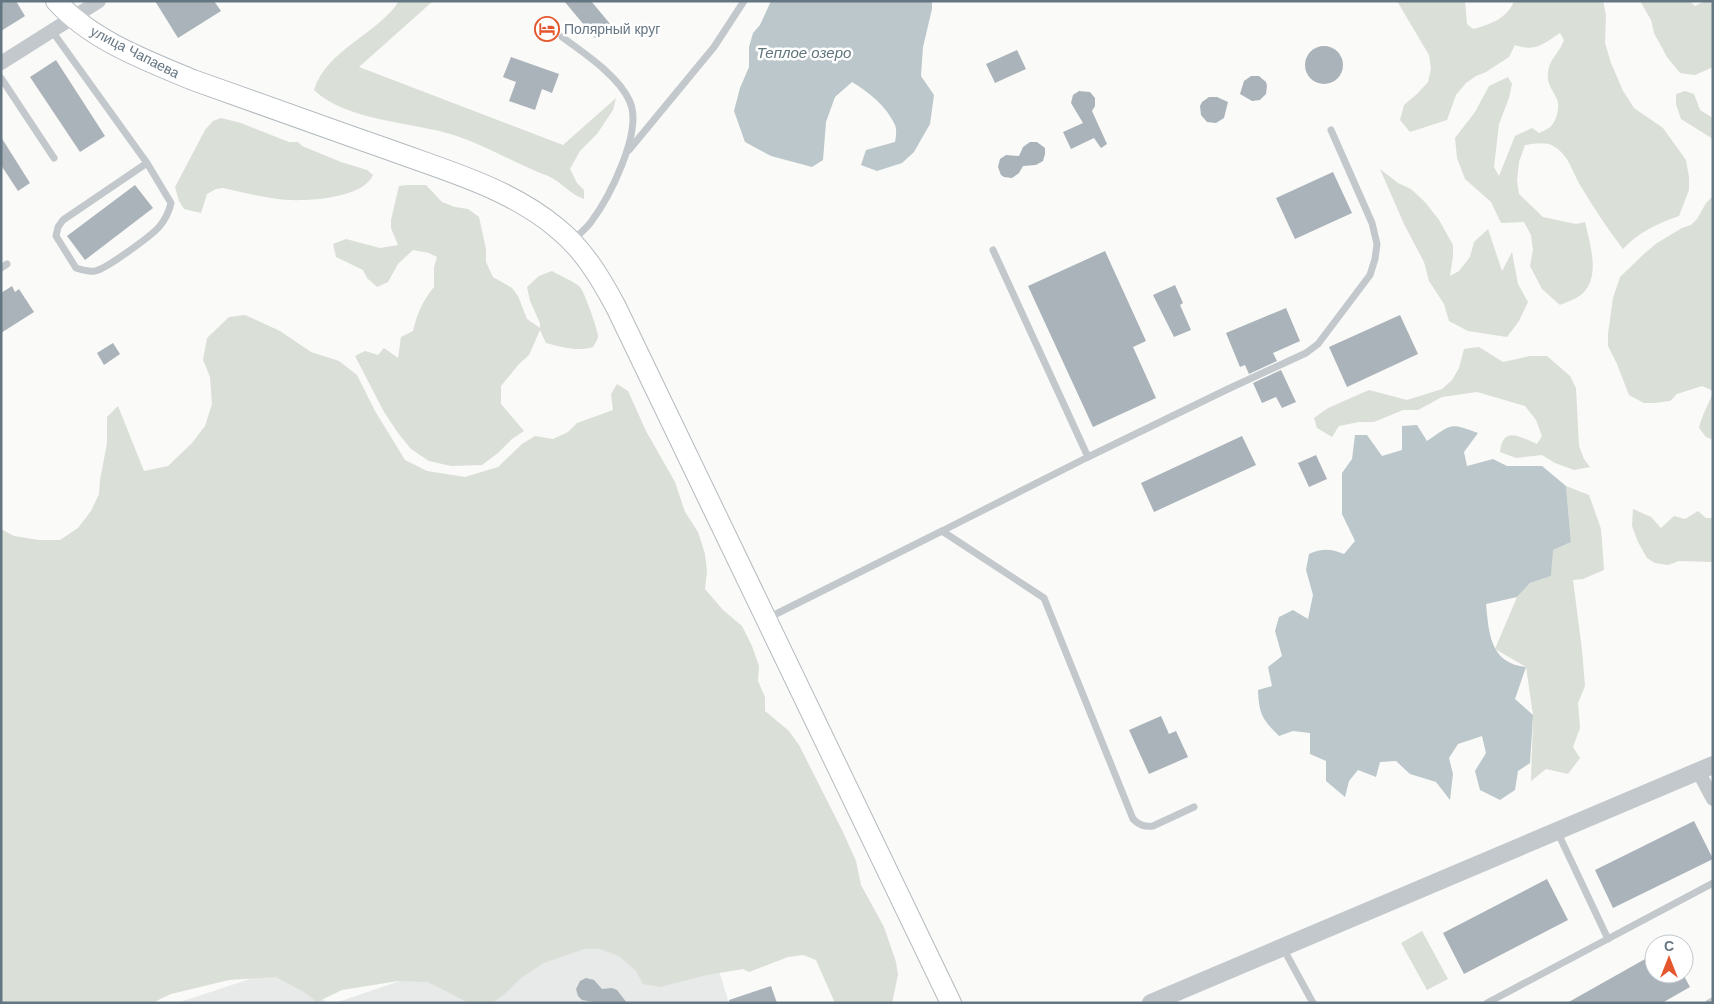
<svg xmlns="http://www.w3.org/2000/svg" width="1714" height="1004" font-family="'DM Sans',sans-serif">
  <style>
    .built { fill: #e8e9e9 }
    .green { fill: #dadfd7 }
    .water { fill: #bbc7cb }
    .building { fill: #aab3b9 }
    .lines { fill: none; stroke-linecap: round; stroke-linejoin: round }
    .secondary-casing { stroke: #b3babf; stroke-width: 22 }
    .service { stroke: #c3c8cc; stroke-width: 7 }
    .minor { stroke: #c3c8cc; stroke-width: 14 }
    .tertiary { stroke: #c3c8cc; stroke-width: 18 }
    .secondary { stroke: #fff; stroke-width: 20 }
    .labels { text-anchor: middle; stroke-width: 5; stroke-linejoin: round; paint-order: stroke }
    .poi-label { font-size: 14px; fill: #657683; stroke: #fff; text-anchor: start }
    .street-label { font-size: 14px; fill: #657683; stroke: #fff }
    .water-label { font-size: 15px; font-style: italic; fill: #60757c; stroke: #fff }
  </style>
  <rect width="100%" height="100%" fill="#fafaf8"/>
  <g class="built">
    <polygon points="612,890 713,952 729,1003 335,1003 435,969"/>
    <polygon points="296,964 326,1003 177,1003"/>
  </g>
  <g class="green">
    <path d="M399 1H433L359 67 563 145 616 98 613 110 597 134 580 151 570 169 577 183 584 190V199C569 194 563 183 548 176 516 164 487 146 454 135 412 122 346 121 314 90 327 49 377 35 399 1Z"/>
    <path d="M1397 1H1465L1467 24 1473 29C1489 25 1508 18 1514 1H1603L1606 15 1605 43 1611 63 1623 91 1634 108 1663 128 1686 160 1689 177V190L1679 216C1656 224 1639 232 1623 249 1607 228 1593 207 1580 185 1572 171 1569 156 1555 147 1547 141 1534 144 1525 145L1519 162 1517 180 1519 194 1543 217 1576 224 1585 222C1590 244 1601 277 1582 294 1576 299 1567 302 1560 305L1542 289 1530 266 1533 250 1531 235 1524 222 1501 223 1491 202 1465 179 1457 158 1455 138 1475 112 1489 86 1508 77 1512 84 1509 98 1499 124 1494 167 1499 176 1515 136 1532 128 1539 133C1543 131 1549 129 1552 125 1557 119 1560 106 1557 99 1551 87 1545 82 1549 67 1552 57 1561 50 1564 40L1560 33C1543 44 1536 52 1515 45L1509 57 1486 72 1476 76 1466 83 1456 95 1447 120 1410 132 1400 120 1404 105 1417 94 1428 82 1431 69 1429 55Z"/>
    <polygon points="1640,1 1689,1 1695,6 1705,1 1713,1 1713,67 1695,75 1680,73 1667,57 1654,33 1651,20"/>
    <polygon points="1685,91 1694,94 1700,110 1713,118 1713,139 1681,119 1676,104 1676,94"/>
    <path d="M221 118 241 123 289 142H298L302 146 341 162 367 170 373 175C363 198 310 201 288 200 266 198 244 193 223 188L216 189 207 194 201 213 184 209 179 201 175 187 205 130 213 121Z"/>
    <polygon points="1380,169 1398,183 1411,189 1425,202 1439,220 1453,245 1453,256 1450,276 1459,271 1470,257 1474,242 1488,229 1502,271 1512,252 1518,284 1528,302 1519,321 1507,337 1468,331 1449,321 1444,304 1429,281 1424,262 1404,224"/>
    <path d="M408 185H426L442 202 455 207 468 209 479 217 486 249V262L493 277 512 288 518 296 527 319 540 328V323L530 301 527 287 539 276 552 271C561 276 573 281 580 287 584 291 598 330 598 336 598 340 595 343 593 347 579 352 561 347 546 343L540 330 529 355 519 364 501 386V404L524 431 512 439 498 453 482 465 451 466 429 461 411 449 398 433 384 412 355 356 365 351 378 355 384 348 398 358 401 337 413 331C417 314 423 300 434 287V267L437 257 429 253 413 250 398 264 388 282 377 287 367 278 363 270 336 257 333 244 346 239 380 248 398 245 391 228V220L399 186Z"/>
    <polygon points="1713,196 1713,391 1702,386 1677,394 1670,401 1655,403 1644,403 1629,395 1617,364 1608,346 1608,334 1613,298 1620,277 1645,253 1657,243 1682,228 1691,225 1697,219 1706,203"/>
    <polygon points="245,315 280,331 311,352 339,361 357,375 375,411 405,460 427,471 465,477 498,467 522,444 535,436 553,439 568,432 577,423 613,410 611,394 617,384 628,391 646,431 675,482 685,512 698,532 705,554 707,571 705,589 723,610 742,626 752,646 759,666 758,681 765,697 765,711 789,731 799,745 843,832 856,861 861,885 884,927 896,962 898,975 892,1003 835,1003 816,960 803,955 788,957 749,972 743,969 707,975 660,987 643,984 636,971 619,956 600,949 584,949 544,963 521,978 505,994 492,1003 469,1003 428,982 398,981 342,990 317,1002 304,992 276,977 229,980 171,994 152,1003 1,1003 1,529 14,536 39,540 60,540 78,528 91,511 99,494 100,480 107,443 107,417 118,406 144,471 168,466 192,443 205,426 212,404 210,377 203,360 207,338 229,317"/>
    <path d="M1479 347 1503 362 1530 356H1547L1570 376 1576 388 1579 446 1584 459 1590 467 1574 470 1555 463 1542 455 1516 458 1500 452C1503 425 1520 437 1537 444L1542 436 1536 420 1525 406 1477 392 1442 397 1418 410H1403L1374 422H1359L1339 426 1332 437 1317 428 1314 418 1328 408 1369 390 1407 400 1442 389 1452 380 1459 368 1464 349Z"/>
    <path d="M1713 393V440L1706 437 1699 428C1702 415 1708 405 1713 393Z"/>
    <polygon points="1566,486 1589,495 1601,529 1604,570 1583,579 1573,580 1582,650 1585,686 1578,703 1580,728 1573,747 1580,758 1568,774 1546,769 1531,781 1533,715 1526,667 1495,649 1517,597 1530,583 1551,576 1552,550 1571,542"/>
    <polygon points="1633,509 1651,517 1661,528 1674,516 1685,519 1698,511 1706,518 1713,518 1713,562 1679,561 1668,565 1655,563 1647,558 1638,542 1632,526"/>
    <polygon points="1422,931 1448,979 1427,990 1401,943"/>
  </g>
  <g class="water">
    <path d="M771 1H932V9L923 47 921 76 934 95 930 124 914 152 902 163 877 171 861 165 866 150 895 142C896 137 897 130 895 125 887 107 869 92 852 82L835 97 826 122 823 160 812 167 771 156 745 142 734 111 740 88 749 67V47L753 33 760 25Z"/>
    <path d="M1417 425 1427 441C1452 424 1449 422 1478 433L1464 452 1467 466 1493 459 1507 466H1542L1566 486 1571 542 1553 550 1551 576 1530 583 1517 597 1486 604C1489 634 1490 663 1526 667L1515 699 1533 715 1530 763 1518 771 1515 790 1500 800 1480 790 1475 771 1486 753 1482 736 1458 744 1449 758 1453 774 1450 800 1436 782 1410 774 1396 761 1380 762 1376 777 1358 770 1349 781 1345 797 1326 781V761L1310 754V733L1293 731 1279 736C1262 719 1259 714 1258 690L1272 686 1268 667 1282 656 1275 631 1279 617 1293 610 1308 619 1313 595 1306 570 1309 554C1323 548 1331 549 1344 554L1355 541 1342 514V473L1352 459 1355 435H1367L1382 456 1402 450V426Z"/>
  </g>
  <g class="building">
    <polygon points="1,1 16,1 25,16 1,31"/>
    <polygon points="155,1 214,1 221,11 178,38"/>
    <polygon points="564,1 591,1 611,25 595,38"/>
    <circle cx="1324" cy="65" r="19"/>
    <polygon points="1017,50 1026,69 995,83 986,64"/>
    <polygon points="511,57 559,74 552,93 542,89 535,110 509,101 516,82 503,77"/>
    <polygon points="56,60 105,136 80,152 30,77"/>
    <polygon points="1251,76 1259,76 1266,82 1267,86 1266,94 1260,100 1252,101 1240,94 1244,81"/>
    <polygon points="1079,91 1090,92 1095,98 1095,106 1092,111 1107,144 1101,148 1094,138 1071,149 1063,132 1083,123 1071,103 1073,95"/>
    <polygon points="1209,97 1217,97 1228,102 1224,118 1216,123 1207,122 1201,115 1200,106 1202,102"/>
    <polygon points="1,137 30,183 18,191 1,165"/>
    <polygon points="1030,142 1037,142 1045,148 1045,154 1043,161 1036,165 1023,166 1019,173 1012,178 1004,177 1001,175 998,167 1000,159 1006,155 1019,156 1023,147"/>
    <polygon points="1333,172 1352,213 1295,239 1276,198"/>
    <polygon points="135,185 153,208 85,260 67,236"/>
    <polygon points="1105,251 1146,341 1133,347 1156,398 1093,427 1028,286"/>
    <polygon points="1175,285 1183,303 1180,305 1191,330 1174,337 1153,295"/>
    <polygon points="12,286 15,292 19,289 34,312 1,333 1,293"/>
    <polygon points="1286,308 1300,341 1273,353 1277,361 1249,374 1245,365 1240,367 1226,333"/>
    <polygon points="1400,315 1418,354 1347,387 1329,347"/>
    <polygon points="113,343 120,354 104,365 97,353"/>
    <polygon points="1281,370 1296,402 1282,408 1276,397 1262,403 1253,383"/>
    <polygon points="1242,436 1256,465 1154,512 1141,483"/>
    <polygon points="1316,455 1327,479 1309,487 1298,463"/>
    <polygon points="1161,716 1169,734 1176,731 1188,757 1149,774 1129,730"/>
    <polygon points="1694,821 1713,859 1613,908 1595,870"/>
    <polygon points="1547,879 1568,920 1464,974 1443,933"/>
    <polygon points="1654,954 1654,974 1683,974 1690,987 1662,1003 1567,1003"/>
    <polygon points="586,978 594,980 602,989 612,988 617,990 627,1003 599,1003 582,1000 578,996 576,989 580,981"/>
    <polygon points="771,986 777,1003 730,1003 729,1000"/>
  </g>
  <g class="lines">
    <defs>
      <path id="secondary" d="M56 1C91 40 145 60 193 80 258 103 324 127 390 150 447 171 509 188 557 228 583 249 600 277 616 307L951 1003"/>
    </defs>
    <use href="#secondary" class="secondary-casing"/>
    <g class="service">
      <path d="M52 31 147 163 63 220 58 227 56 236 76 268C82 270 88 272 95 271 106 269 151 236 159 227 165 220 169 212 171 203L147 163"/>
      <path d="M562 37C584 53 620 77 630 102 643 132 609 198 591 222 586 229 578 235 572 241"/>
      <polyline points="1,78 54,158"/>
      <polyline points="629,150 714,47 744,1"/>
      <polyline points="1,268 7,264"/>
      <polyline points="1088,457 1228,389 1306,353 1318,344 1370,275 1375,259 1377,244 1372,223 1331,130"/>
      <polyline points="942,531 1088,457 993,250"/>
      <path d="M768 618 942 531 1044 598 1133 819C1139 825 1144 827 1153 826L1194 807"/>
      <polyline points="1557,831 1608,939"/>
      <polyline points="1283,948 1313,1003"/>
      <polyline points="1487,1003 1713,883"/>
      <polyline points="1709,1003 1713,1001"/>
    </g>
    <g class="minor">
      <polyline points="1,63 99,1"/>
      <polyline points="1698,771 1713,799"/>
    </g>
    <polyline class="tertiary" points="1151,1003 1713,765"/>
    <use href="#secondary" class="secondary"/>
  </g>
  <defs>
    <symbol id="hotel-ring" viewBox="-11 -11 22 22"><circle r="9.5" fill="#fff" stroke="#e4572e" stroke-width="1.5"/><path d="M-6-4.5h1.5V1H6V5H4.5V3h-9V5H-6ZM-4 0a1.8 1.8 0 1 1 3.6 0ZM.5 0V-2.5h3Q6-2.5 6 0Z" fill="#e4572e"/></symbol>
  </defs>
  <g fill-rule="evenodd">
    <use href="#hotel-ring" x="533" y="15" width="28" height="28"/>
  </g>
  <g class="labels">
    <g class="poi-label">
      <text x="564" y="34">Полярный круг</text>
    </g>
    <g class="street-label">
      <text transform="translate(135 52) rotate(27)" y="5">улица Чапаева</text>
    </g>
    <g class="water-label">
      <text x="804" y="58">Теплое озеро</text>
    </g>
  </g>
  <rect width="1714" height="1004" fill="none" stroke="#657683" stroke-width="5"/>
  <g transform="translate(1669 959)"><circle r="24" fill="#ffffff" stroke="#c1c8cd"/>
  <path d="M0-4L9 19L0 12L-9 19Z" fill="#e4572e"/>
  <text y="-8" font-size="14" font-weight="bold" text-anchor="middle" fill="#657683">С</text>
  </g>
</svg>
